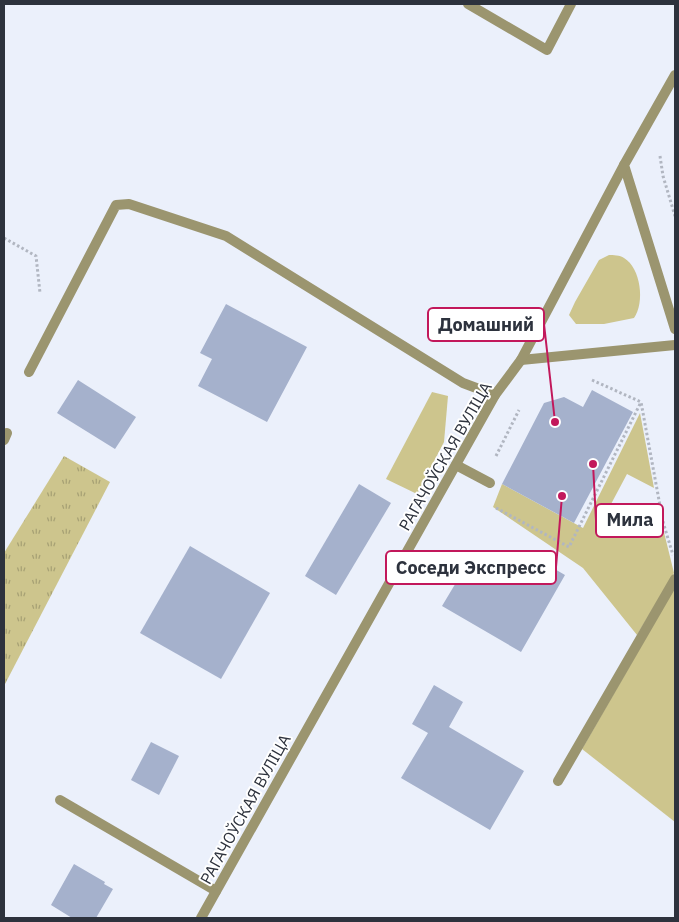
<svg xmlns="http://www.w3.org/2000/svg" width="679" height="922" font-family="'IBM Plex Sans',sans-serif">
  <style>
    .grass { fill: #cdc58d }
    .park { fill: url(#park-tufts) }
    .building { fill: #a5b1cc }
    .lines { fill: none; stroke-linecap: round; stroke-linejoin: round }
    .path { stroke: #b1b6c1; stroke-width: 3; stroke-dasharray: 2.5 2.5; stroke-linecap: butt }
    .lane { stroke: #9b956f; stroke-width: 10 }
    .street { stroke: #9b956f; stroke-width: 10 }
    .labels { text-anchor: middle; stroke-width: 4; stroke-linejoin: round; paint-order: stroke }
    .street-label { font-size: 16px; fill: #2d323d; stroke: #fff }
    .leader { fill: none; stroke: #c2185b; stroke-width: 2 }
    .callout-dot { fill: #c2185b; stroke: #fff; stroke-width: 2 }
    .callout { fill: #fff; stroke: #c2185b; stroke-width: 2 }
    .callout-label { font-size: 18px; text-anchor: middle; font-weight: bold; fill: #2d323d }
  </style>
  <defs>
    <pattern id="park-tufts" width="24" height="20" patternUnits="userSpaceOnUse" patternTransform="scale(1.25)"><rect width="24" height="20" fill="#cdc58d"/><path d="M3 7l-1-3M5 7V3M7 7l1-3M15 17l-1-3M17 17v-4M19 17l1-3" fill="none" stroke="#a7a174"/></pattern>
  </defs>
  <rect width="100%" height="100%" fill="#ebf0fb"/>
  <g class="grass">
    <path d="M609 255C613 255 620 255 624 258 641 268 645 303 634 318L604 324H576L569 315 575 302 599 260Z"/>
    <polygon points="432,392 448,396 444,442 417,494 386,479"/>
    <polygon points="640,413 654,488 627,474 610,506 650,528 659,512 674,573 637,635 583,568 493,507 502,484 583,528"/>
    <polygon points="675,587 675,822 582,749"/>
  </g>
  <polygon class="park" points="64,456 110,482 4,686 4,553"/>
  <g class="building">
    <polygon points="226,304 307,347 267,422 198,386 212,359 200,353"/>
    <polygon points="78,380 136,417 115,449 57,413"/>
    <polygon points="592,390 633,412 574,523 502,484 544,403 564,397 583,407"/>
    <polygon points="359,484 391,503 336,595 305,576"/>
    <polygon points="190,546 270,593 221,679 140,633"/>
    <polygon points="475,551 526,581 539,560 565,575 521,652 442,606"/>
    <polygon points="434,685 463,702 449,727 524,771 490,830 401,778 428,733 412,724"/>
    <polygon points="151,742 179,756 159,795 131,780"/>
    <polygon points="74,864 105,882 104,884 113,889 96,918 72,918 51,905"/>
  </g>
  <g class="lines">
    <g class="path">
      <polyline points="660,156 663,176 675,216"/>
      <polyline points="4,238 36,256 40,293"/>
      <polyline points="592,380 641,402 663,522 673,555"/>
      <polyline points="496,456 519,410"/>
      <polyline points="496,508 569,547 641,402"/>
    </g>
    <g class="lane">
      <polyline points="468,4 547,50 571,4"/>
      <polyline points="29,372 116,205 129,204 226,236 463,383 495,395"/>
      <polyline points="4,440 7,433"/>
      <polyline points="456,465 490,483"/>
      <polyline points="558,781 675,579"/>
      <polyline points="60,800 216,891"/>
    </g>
    <g class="street">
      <polyline points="675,75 624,165 675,329"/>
      <polyline points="521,360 675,345"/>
      <polyline points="201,918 495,395 521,360 624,165"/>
    </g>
  </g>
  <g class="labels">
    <g class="street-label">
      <text transform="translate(445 456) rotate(-60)" y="6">РАГАЧОЎСКАЯ ВУЛІЦА</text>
      <text transform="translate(245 809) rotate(-61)" y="6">РАГАЧОЎСКАЯ ВУЛІЦА</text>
    </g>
  </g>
  <path class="leader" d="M555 422L544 324M593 464L596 520M562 496L556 567"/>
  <g class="callout-dot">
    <circle cx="555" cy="422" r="5"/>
    <circle cx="593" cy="464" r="5"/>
    <circle cx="562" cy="496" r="5"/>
  </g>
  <g class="callout">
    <rect x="428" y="308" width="116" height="33" rx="5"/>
    <rect x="596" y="504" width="67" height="33" rx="5"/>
    <rect x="386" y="551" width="170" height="33" rx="5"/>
  </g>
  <g class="callout-label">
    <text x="486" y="331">Домашний</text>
    <text x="630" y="526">Мила</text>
    <text x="471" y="574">Соседи Экспресс</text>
  </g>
  <rect width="679" height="922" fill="none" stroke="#2d323d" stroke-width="10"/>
</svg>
